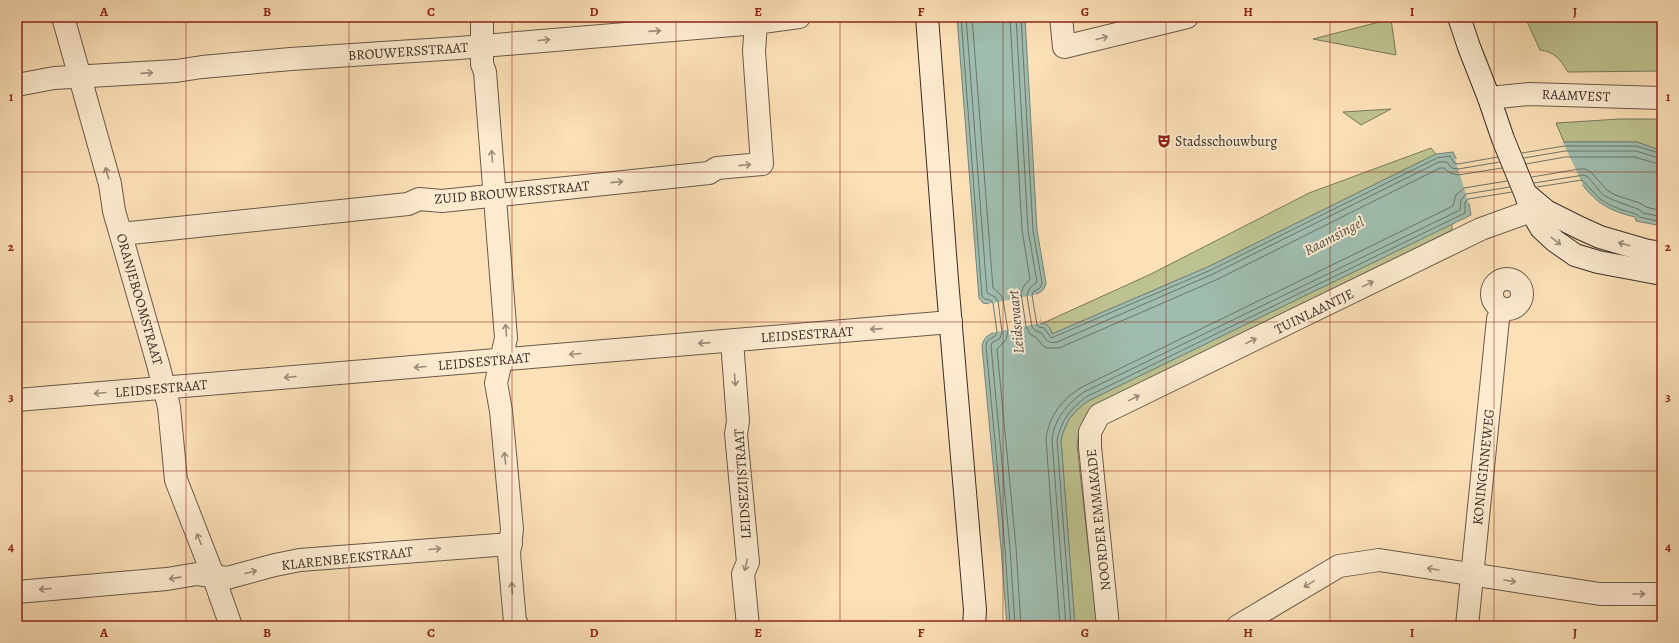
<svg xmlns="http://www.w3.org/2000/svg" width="1679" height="643" font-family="Alegreya,serif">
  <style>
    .green { fill: #bdc390; stroke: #7c785b }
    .water { fill: #9fbdaf; stroke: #778378 }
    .pier { fill: #fce0b7 }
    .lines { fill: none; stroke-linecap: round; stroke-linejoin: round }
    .shore { stroke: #6c756a; stroke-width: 1 }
    .minor-casing { stroke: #6a5a4a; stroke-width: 24 }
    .tertiary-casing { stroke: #6a5a4a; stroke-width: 24 }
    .secondary-casing { stroke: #3a2d26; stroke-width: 24 }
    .minor { stroke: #fdebd0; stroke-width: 22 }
    .tertiary { stroke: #fdebd0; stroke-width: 22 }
    .secondary { stroke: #fdebd0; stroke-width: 22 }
    .oneway { stroke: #9c8c7b }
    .grid { fill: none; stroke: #8f2418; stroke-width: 1; stroke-opacity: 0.55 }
    .labels { text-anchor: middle; stroke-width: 4; stroke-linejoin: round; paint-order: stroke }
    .street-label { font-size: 14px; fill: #3a2d26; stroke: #fdebd0 }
    .poi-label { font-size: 14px; fill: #3a2d26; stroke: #fdebd0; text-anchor: start }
    .water-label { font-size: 15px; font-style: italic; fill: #535148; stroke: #fdebd0 }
    .neatline { fill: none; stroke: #8f2418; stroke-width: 1.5 }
    .grid-label { font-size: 13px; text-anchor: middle; font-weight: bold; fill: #8f2418 }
  </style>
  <rect width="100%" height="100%" fill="#fce0b7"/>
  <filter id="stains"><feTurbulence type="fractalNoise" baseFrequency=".005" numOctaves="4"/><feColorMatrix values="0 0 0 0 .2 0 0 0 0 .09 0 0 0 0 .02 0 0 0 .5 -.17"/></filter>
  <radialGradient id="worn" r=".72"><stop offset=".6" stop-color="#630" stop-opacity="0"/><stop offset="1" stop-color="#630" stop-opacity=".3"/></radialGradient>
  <g class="green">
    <path d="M1525 17H1662V71L1568 72C1560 59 1555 52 1540 50Z"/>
    <polygon points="1391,19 1396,55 1313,39"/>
    <polygon points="1391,109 1361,125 1343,112"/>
    <polygon points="1620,119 1655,119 1662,121 1662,151 1637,142 1564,142 1556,123"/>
    <polygon points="1431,148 1436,154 1210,266 1052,334 1050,328 1041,324 1151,274 1309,193"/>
    <path d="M1452 224V230L1094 411C1082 423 1079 428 1077 445L1097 626H1075L1061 440C1066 420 1072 413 1088 401Z"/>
  </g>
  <path class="water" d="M957 17H1025L1037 230 1046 283C1045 289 1042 292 1036 294L1041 324 1045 323 1050 328 1052 334 1210 266 1436 154 1453 152 1457 160 1564 142H1637L1662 151V226L1636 221 1635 217C1610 211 1597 204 1581 183L1469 202 1471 215 1088 401C1072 413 1066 420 1061 440L1075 626H1007L1001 548 982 346C984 338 986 336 993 333L989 304 983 303 979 298Z"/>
  <g class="pier">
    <polygon points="1562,140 1583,185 1469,204 1455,159"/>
    <polygon points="1038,294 1041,323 991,333 988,304"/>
  </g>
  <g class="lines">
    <g class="shore">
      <polyline points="961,17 982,296 985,299 990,300 993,303 997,332 995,336 987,341 986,346 1005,548 1010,626"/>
      <polyline points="966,17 987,293 995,297 998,301 1002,332 1000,338 992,343 991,346 1010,548 1015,626"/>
      <polyline points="972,17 993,288 1000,294 1003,299 1008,331 1006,340 997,349 1016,547 1021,626"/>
      <polyline points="1010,17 1022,230 1030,279 1024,286 1021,293 1026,326 1030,334 1037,338 1042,345 1047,348 1059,348 1216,280 1440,168 1444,168 1450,173 1458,175 1502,168"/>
      <path d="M1016 17 1028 230 1037 282 1029 289 1027 296 1032 327 1036 331 1042 333C1045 340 1049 344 1057 342L1213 274 1439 162H1447L1452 168 1458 169 1500 162"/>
      <polyline points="1021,17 1033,230 1042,283 1040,288 1033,292 1032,295 1037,325 1039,327 1044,328 1051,338 1211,270 1437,158 1450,156 1454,163 1458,164 1498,157"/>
      <polyline points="1522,153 1564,146 1636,146 1662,154"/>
      <polyline points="1524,158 1565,151 1636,151 1662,159"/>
      <polyline points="1526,164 1565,157 1634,157 1662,165"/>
      <polyline points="1532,177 1579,169 1585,169 1591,172 1607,190 1615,195 1640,203 1646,207 1662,211"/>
      <polyline points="1534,183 1584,175 1588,177 1603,195 1613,200 1638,209 1643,213 1662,217"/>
      <polyline points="1537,187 1582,180 1600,199 1610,205 1622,210 1636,214 1640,217 1662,222"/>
      <path d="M1060 626 1046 439C1049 416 1062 399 1082 387L1453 206 1456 195 1464 188 1507 181"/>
      <path d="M1066 626 1052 440C1054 419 1067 404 1084 392L1460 210 1461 200 1466 194 1510 187"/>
      <path d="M1071 626 1057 440C1061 421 1070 409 1086 397L1465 213V202L1468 199 1512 192"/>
    </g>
    <defs>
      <g id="minor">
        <polyline points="63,17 110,184 114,211 158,364 169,407 176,480 213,575 231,626"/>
        <polyline points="482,17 482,64 485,72 506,338 496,383 501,411 512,529 509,554 515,622 518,626"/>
        <polyline points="1061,17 1064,47 1187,17"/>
        <polyline points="17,85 54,78 176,71 202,67 291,59 459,48 756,23 799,17"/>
        <polyline points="121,234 408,204 419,199 442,201 709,173 717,168 762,164 754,51 756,23"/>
        <circle cx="1507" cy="294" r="15"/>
        <polyline points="732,341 738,421 736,434 748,562 743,574 748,626"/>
        <polyline points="17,400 951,322"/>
        <polyline points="17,592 167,579 197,574 227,578 275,565 300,560 511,544"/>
        <polyline points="1108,626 1090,447 1090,432 1099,415 1481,229 1531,211"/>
        <polyline points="1238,626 1339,566 1379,560 1600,594 1662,594"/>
        <polyline points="1467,626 1498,319 1502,309"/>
      </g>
      <polyline id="tertiary" points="1489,98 1529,94 1662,98"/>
      <g id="secondary">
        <polyline points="927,17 947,280 975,610 974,626"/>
        <polyline points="1459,17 1469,47 1489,98 1503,139 1526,195 1531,211 1541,228 1555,241 1575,255 1598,262 1662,274"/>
        <polyline points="1527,195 1546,211 1580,228 1600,237 1648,251 1662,253"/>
      </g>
    </defs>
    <use href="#minor" class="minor-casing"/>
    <use href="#tertiary" class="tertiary-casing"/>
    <use href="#secondary" class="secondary-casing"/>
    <use href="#minor" class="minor"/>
    <use href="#tertiary" class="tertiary"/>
    <use href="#secondary" class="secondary"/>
  </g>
  <defs><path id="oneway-shaft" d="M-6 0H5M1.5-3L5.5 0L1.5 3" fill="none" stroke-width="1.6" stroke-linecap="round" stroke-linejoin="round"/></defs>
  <g class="oneway">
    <use href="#oneway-shaft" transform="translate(655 31) rotate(-4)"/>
    <use href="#oneway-shaft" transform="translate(1102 38) rotate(-14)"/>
    <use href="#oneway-shaft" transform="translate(544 40) rotate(-5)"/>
    <use href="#oneway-shaft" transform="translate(147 73) rotate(-4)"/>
    <use href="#oneway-shaft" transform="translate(492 156) rotate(-95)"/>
    <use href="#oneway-shaft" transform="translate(745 165) rotate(-6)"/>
    <use href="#oneway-shaft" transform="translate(107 173) rotate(-106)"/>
    <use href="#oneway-shaft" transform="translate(617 182) rotate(-6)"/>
    <use href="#oneway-shaft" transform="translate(1556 241) rotate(38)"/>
    <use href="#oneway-shaft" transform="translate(1624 244) rotate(-164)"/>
    <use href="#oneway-shaft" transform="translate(1368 284) rotate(-26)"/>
    <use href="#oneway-shaft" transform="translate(876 329) rotate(176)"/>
    <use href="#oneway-shaft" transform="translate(506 330) rotate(-95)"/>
    <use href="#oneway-shaft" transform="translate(1251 341) rotate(-26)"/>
    <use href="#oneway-shaft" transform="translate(704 343) rotate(176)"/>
    <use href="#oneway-shaft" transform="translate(575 354) rotate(175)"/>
    <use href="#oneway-shaft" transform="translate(420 367) rotate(175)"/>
    <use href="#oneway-shaft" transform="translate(290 377) rotate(175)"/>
    <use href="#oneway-shaft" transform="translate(735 380) rotate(85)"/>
    <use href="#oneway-shaft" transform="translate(100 393) rotate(175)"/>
    <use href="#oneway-shaft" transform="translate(1134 398) rotate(-26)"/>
    <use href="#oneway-shaft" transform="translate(505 458) rotate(-96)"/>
    <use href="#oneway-shaft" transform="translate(199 539) rotate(-112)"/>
    <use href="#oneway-shaft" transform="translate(435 549) rotate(-5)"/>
    <use href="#oneway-shaft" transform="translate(746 565) rotate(103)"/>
    <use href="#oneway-shaft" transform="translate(1433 569) rotate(-171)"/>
    <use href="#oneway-shaft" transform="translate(251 572) rotate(-15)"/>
    <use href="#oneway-shaft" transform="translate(175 578) rotate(172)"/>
    <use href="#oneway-shaft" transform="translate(1510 581) rotate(9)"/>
    <use href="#oneway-shaft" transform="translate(1309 584) rotate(149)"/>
    <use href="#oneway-shaft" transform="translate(512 588) rotate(-94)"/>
    <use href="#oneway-shaft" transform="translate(45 589) rotate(175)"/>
    <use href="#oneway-shaft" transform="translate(1639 594)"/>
  </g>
  <path class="grid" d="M186 17V626M349 17V626M512 17V626M676 17V626M840 17V626M1003 17V626M1166 17V626M1330 17V626M1494 17V626M17 172H1662M17 322H1662M17 471H1662"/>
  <defs>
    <symbol id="theatre-bare" viewBox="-9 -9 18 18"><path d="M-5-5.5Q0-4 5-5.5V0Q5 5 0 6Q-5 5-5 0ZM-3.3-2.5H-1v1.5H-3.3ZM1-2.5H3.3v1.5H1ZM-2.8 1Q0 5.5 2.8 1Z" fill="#8f2418" stroke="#fdebd0" stroke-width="2.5" paint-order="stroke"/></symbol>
  </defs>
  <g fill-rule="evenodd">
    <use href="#theatre-bare" x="1154" y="131" width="20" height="20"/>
  </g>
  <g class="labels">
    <g class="street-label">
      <text transform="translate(408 51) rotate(-4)" y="5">BROUWERSSTRAAT</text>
      <text transform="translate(1576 95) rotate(2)" y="5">RAAMVEST</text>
      <text transform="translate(512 192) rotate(-5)" y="5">ZUID BROUWERSSTRAAT</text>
      <text transform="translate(140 299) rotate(74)" y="5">ORANJEBOOMSTRAAT</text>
      <text transform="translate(1314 311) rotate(-26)" y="5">TUINLAANTJE</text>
      <text transform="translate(807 334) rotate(-4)" y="5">LEIDSESTRAAT</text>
      <text transform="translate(484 361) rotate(-5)" y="5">LEIDSESTRAAT</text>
      <text transform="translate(161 388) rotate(-5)" y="5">LEIDSESTRAAT</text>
      <text transform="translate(1483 467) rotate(-84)" y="5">KONINGINNEWEG</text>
      <text transform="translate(742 484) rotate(-94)" y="5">LEIDSEZIJSTRAAT</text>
      <text transform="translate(1098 520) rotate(-96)" y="5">NOORDER EMMAKADE</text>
      <text transform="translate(347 558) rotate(-6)" y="5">KLARENBEEKSTRAAT</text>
    </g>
    <g class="poi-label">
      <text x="1175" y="146">Stadsschouwburg</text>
    </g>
    <g class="water-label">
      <text transform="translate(1334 236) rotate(-28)" y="5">Raamsingel</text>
      <text transform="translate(1016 322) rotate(-95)" y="5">Leidsevaart</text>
    </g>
  </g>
  <rect width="1679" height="643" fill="none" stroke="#fce0b7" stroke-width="44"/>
  <rect x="22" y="22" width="1635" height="599" class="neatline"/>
  <g class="grid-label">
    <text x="104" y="16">A</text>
    <text x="267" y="16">B</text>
    <text x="431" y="16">C</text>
    <text x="594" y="16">D</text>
    <text x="758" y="16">E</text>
    <text x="921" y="16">F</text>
    <text x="1085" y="16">G</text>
    <text x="1248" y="16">H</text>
    <text x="1412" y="16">I</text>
    <text x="1575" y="16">J</text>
    <text x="11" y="101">1</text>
    <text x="1668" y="101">1</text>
    <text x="11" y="251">2</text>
    <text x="1668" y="251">2</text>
    <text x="11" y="401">3</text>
    <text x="1668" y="401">3</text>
    <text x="11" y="551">4</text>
    <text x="1668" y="551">4</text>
    <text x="104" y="637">A</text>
    <text x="267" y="637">B</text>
    <text x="431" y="637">C</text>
    <text x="594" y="637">D</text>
    <text x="758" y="637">E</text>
    <text x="921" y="637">F</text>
    <text x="1085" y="637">G</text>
    <text x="1248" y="637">H</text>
    <text x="1412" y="637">I</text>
    <text x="1575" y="637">J</text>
  </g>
  <rect width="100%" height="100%" filter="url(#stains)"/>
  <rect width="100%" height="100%" fill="url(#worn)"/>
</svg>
